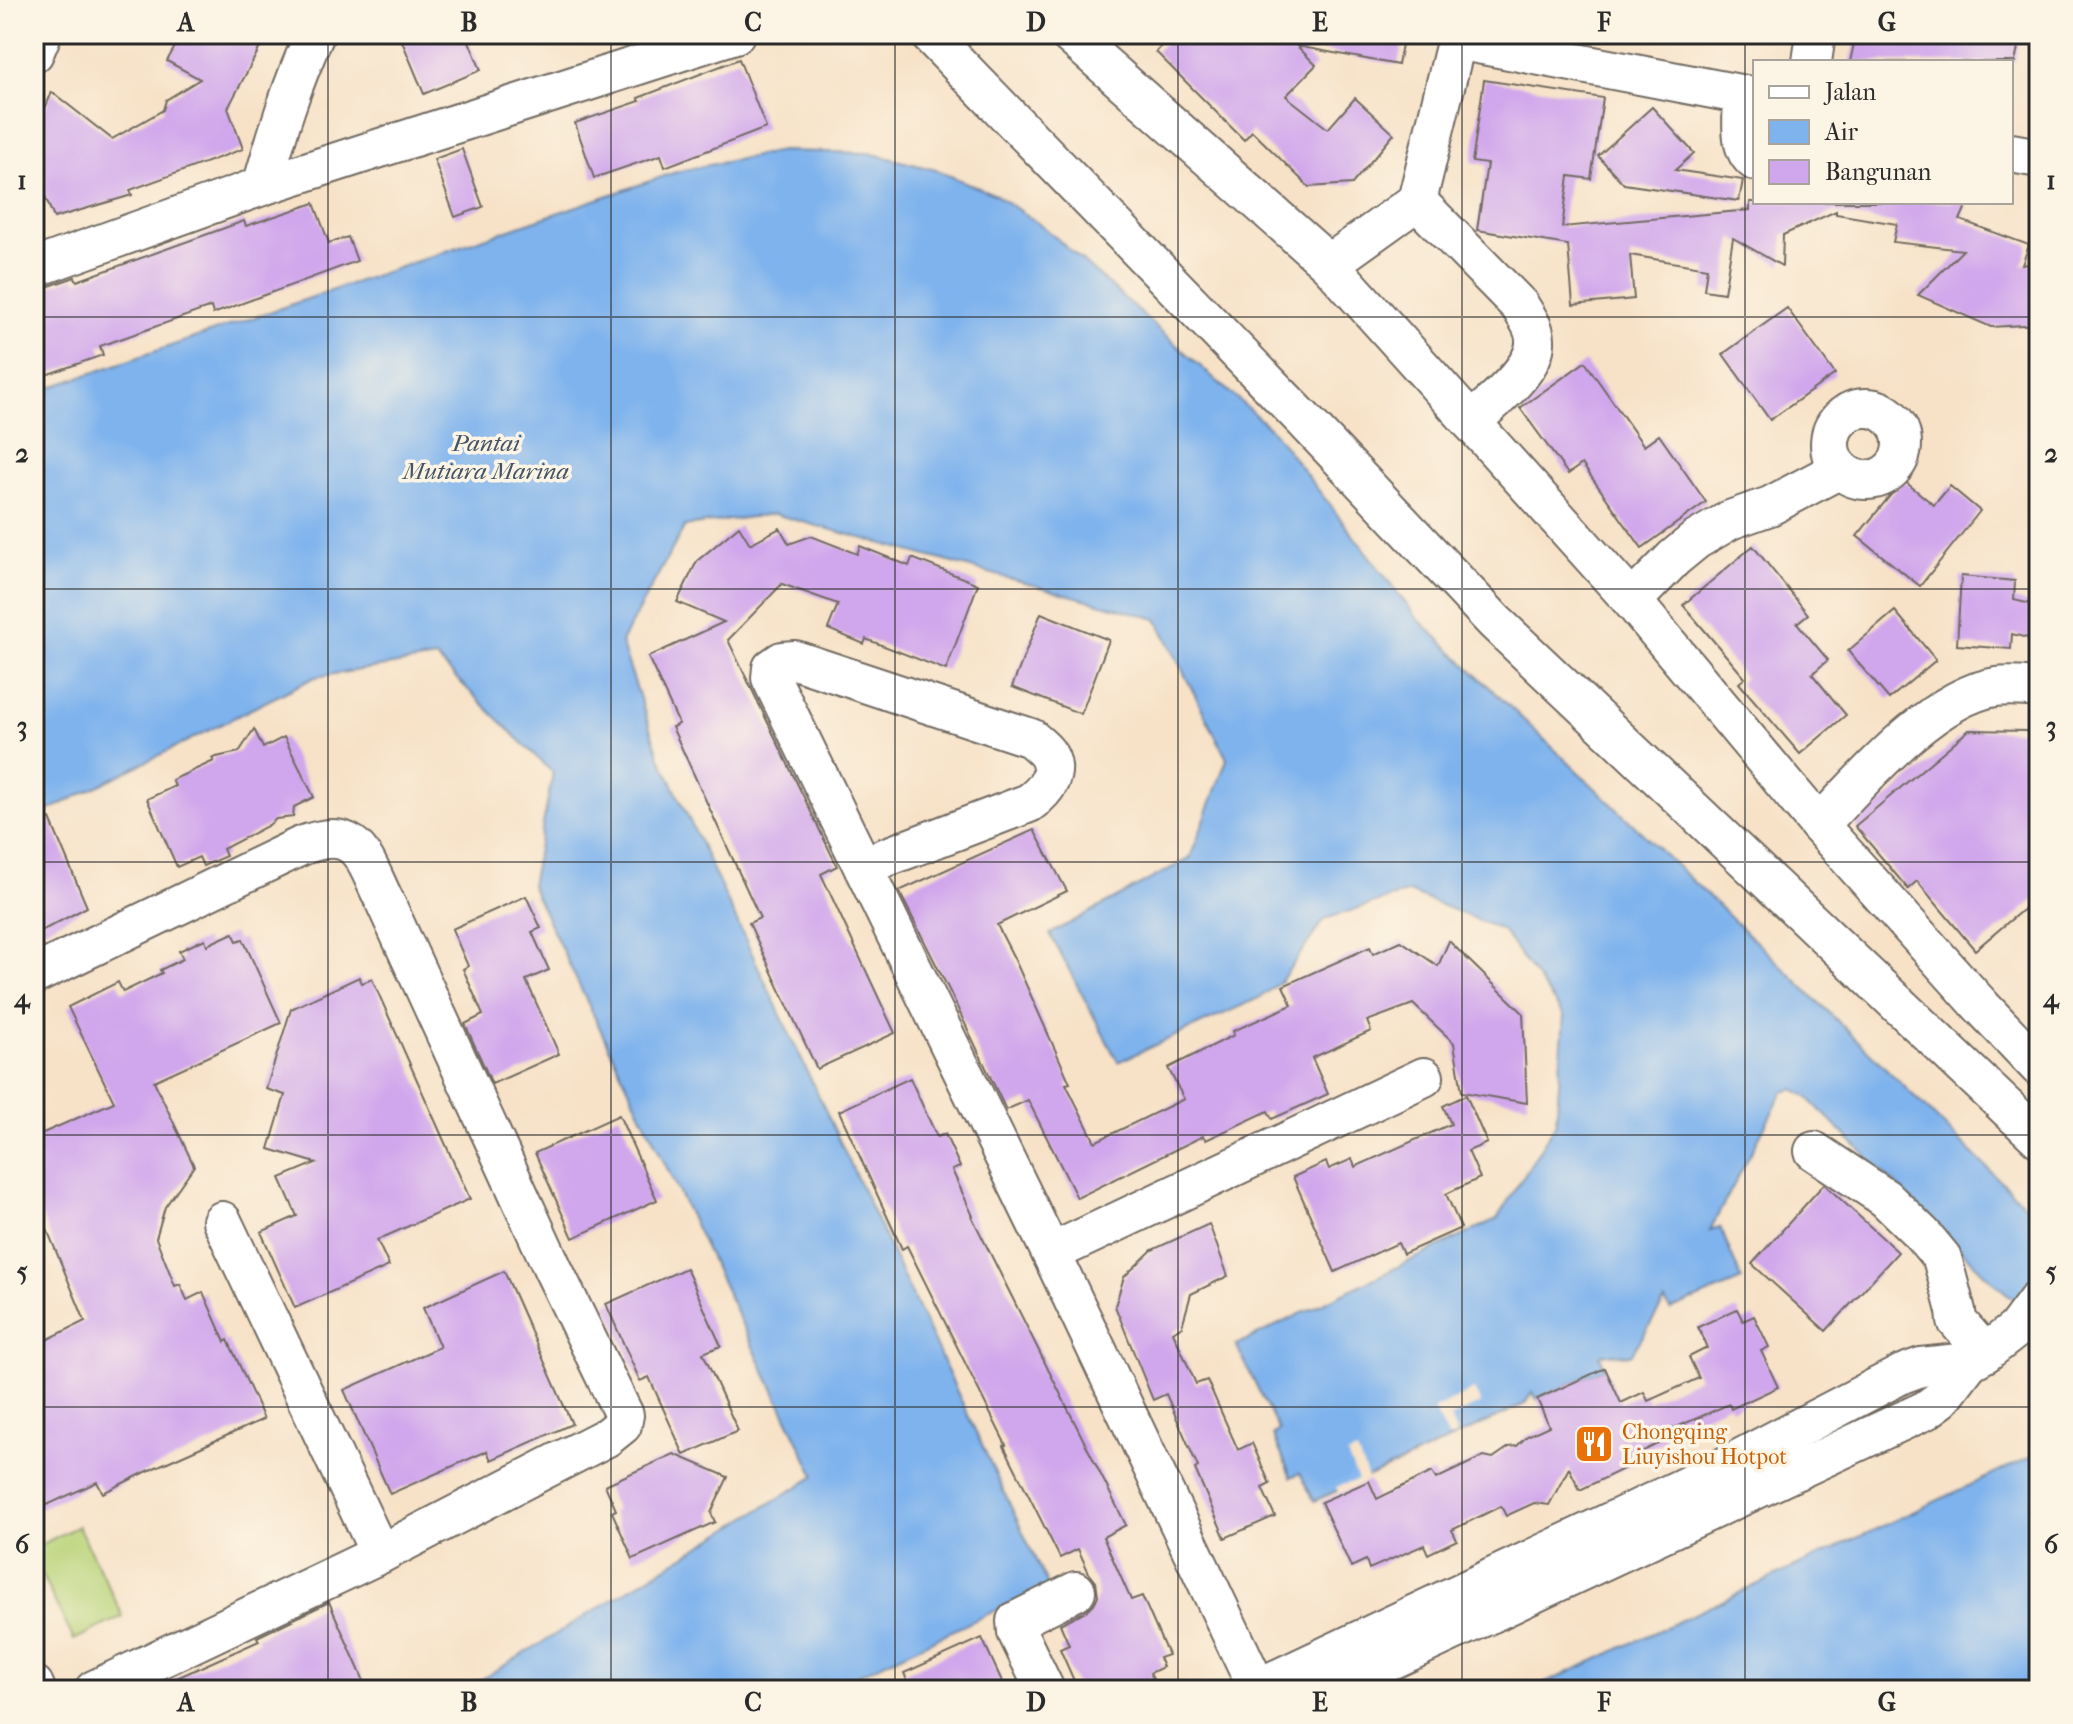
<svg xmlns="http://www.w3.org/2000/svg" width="2073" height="1724" font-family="'IM FELL French Canon',serif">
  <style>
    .green { fill: #bad47a; stroke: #728052; stroke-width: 2 }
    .water { fill: #7fb3ed; stroke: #556f8c; stroke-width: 2 }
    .pier { fill: #f7e2c8 }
    .building { fill: #d0a6ec }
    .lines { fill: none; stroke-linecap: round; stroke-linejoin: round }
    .minor-casing { stroke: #726b62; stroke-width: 42 }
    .minor { stroke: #fff; stroke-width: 38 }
    .grid { fill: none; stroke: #2b2b2b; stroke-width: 2; stroke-opacity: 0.55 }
    .labels { text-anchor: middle; stroke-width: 7; stroke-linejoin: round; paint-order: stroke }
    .food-label { font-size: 22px; fill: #c56008; stroke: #fcf5e5; text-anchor: start }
    .water-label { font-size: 24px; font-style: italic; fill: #445465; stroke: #fcf5e5 }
    .neatline { fill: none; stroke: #2b2b2b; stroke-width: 3 }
    .grid-label { font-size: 26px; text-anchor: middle; font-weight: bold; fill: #2b2b2b }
  </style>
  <rect width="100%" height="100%" fill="#fcf5e5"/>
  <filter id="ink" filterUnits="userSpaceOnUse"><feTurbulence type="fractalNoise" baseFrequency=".0125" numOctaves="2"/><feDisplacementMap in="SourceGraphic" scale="16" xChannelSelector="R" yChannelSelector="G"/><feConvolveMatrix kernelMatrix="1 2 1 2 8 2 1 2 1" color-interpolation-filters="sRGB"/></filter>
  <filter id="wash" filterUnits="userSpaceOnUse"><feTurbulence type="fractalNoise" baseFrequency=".006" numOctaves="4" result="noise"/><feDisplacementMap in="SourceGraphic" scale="32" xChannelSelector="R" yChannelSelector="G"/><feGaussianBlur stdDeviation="1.8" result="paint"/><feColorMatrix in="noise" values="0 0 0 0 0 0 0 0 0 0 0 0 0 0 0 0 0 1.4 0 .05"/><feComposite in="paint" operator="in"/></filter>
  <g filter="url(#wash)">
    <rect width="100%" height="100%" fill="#f7e2c8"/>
    <polygon class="green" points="78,1526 123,1616 74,1640 34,1560 34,1548"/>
    <g class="water">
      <polygon points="781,151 869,153 936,170 996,195 1045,228 1271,429 1418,619 1795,979 2039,1219 2039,1320 1993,1282 1806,1096 1794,1089 1783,1092 1710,1230 1720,1227 1742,1280 1670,1310 1665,1301 1631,1355 1603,1354 1600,1356 1605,1368 1537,1399 1532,1392 1525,1404 1396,1465 1314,1501 1300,1473 1291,1477 1273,1435 1279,1431 1236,1345 1497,1219 1556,1123 1564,1016 1502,930 1409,892 1325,919 1281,981 1261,997 1118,1062 1050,934 1190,858 1227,759 1157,619 774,514 685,526 621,642 659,755 1048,1586 826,1690 464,1690 815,1476 531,885 553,773 436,658 315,677 34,818 34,393 679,171"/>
      <polygon points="2039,1453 2039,1690 1531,1690"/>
    </g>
    <g class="pier">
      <polygon points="1474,1390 1481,1403 1450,1418 1457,1435 1449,1439 1434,1409"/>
      <polygon points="1357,1451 1369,1481 1339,1494 1336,1487 1358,1480 1347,1455"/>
    </g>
    <g id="blocks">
      <g class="building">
        <polygon points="182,34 267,34 228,108 243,149 130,190 132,195 54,218 34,170 34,133 52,92 112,139 163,110 166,100 200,79 167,61"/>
        <polygon points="399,34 466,34 481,70 424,94"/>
        <polygon points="1173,34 1285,34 1292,41 1293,34 1404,34 1398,65 1297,46 1316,65 1286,96 1328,129 1355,98 1394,134 1352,184 1309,187 1252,131 1244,140 1156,52"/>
        <polygon points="1856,34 2021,34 2015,62 1850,62"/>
        <polygon points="739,59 766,128 665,167 661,155 594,178 575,123 640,101 638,98"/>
        <polygon points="1484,80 1603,98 1591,179 1569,176 1562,227 1750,210 1750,202 1968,202 1960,220 2029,245 2022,265 2039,262 2039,324 1991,327 1918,295 1963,250 1893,242 1897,224 1836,214 1836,211 1783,235 1782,266 1733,238 1724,293 1704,290 1707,268 1630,255 1634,299 1573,305 1568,245 1477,230 1487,164 1472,162"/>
        <polygon points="1652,107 1694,153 1675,170 1743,180 1739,201 1624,184 1598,156"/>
        <polygon points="462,149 483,207 455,217 434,159"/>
        <polygon points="314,203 329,243 348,237 357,261 213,314 211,307 100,346 103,355 34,379 34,289 41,289 75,277 77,281 244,221 246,226"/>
        <polygon points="1787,308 1835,374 1770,420 1723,354"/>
        <polygon points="1585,362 1644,446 1659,435 1706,502 1642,548 1582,464 1568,474 1520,408"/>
        <polygon points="1903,480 1934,505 1950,486 1980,511 1920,586 1857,536"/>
        <polygon points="739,526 750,544 780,528 789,544 811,536 857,554 860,546 909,566 912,558 978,584 946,670 866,639 864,644 828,629 838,604 782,584 728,640 837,866 821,874 895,1033 817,1069 749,923 760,918 672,727 679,724 648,657 724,622 677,602 697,561"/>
        <polygon points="1753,546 1808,614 1797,623 1828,660 1812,674 1846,715 1800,754 1739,683 1745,678 1683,605"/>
        <polygon points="1961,576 2015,581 2014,600 2039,606 2039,641 2012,634 2011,649 1957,645"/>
        <polygon points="1895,611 1936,660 1889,699 1848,651"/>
        <polygon points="1041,613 1109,640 1081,714 1012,687"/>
        <polygon points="254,729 263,748 284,737 314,797 294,807 293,817 276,819 269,825 223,849 226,856 203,866 199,857 177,867 147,799 175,786 172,780 214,761 212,758 239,752"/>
        <polygon points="1969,730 2026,731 2039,746 2039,896 1975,950 1917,881 1908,889 1855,826"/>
        <polygon points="50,819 87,907 34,935 34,826"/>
        <polygon points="1034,830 1067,891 997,925 1015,960 1070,1083 1066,1084 1095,1142 1184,1099 1168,1068 1234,1035 1233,1031 1292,1005 1283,986 1370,947 1373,954 1401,941 1438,966 1449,941 1523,1013 1527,1103 1462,1092 1454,1043 1413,1004 1367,1021 1371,1031 1312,1058 1328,1094 1272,1119 1268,1111 1206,1140 1203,1136 1077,1198 1028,1100 1006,1110 949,990 899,891"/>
        <polygon points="526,896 541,928 532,932 549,970 526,980 559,1054 492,1084 465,1024 483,1015 463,969 468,966 452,929"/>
        <polygon points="233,933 237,941 243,939 281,1023 154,1081 194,1166 165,1207 156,1238 175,1286 180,1284 187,1300 203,1292 225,1342 228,1340 264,1419 154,1468 103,1493 97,1482 34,1511 34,1346 85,1321 34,1198 34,1137 114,1102 68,1007 118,982 123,992 162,973 160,970 183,959 179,951 205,939 207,945"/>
        <polygon points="359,977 362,983 372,979 470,1199 377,1240 389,1266 295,1308 261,1232 297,1216 280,1178 316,1163 269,1149 285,1095 266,1089 291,1009"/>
        <polygon points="910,1078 937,1137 945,1134 960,1167 952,1170 973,1216 972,1217 1126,1525 1103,1537 1131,1600 1142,1596 1168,1655 1159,1658 1163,1667 1150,1673 1158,1690 1078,1690 1060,1649 1069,1645 1060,1624 1086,1611 1094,1604 1098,1596 1096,1582 1089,1573 1078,1549 1060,1558 1004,1446 1006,1445 907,1246 902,1249 839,1111"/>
        <polygon points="1466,1095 1487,1143 1468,1151 1480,1178 1446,1194 1461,1228 1403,1254 1398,1243 1335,1272 1293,1177 1326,1162 1329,1169 1352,1159 1355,1167 1451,1124 1443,1106"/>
        <polygon points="619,1115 657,1200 573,1238 535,1153"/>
        <polygon points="1824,1184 1898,1252 1826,1331 1752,1264"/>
        <polygon points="1209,1224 1228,1276 1191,1294 1182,1326 1173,1332 1196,1384 1207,1380 1238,1450 1252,1443 1270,1484 1262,1488 1275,1516 1225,1538 1195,1469 1198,1467 1166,1394 1153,1400 1115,1306 1124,1277 1152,1250"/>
        <polygon points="686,1268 721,1346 703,1353 738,1431 684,1455 649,1377 640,1381 606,1304"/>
        <polygon points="504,1271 572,1424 491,1460 487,1451 390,1494 344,1390 440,1347 423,1308"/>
        <polygon points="1737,1309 1743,1321 1754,1316 1769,1347 1761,1351 1778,1387 1731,1409 1729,1404 1663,1433 1666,1440 1639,1453 1642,1460 1580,1490 1569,1468 1549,1505 1534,1503 1506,1516 1501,1506 1452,1530 1457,1540 1428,1554 1424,1545 1369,1569 1366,1560 1351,1567 1321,1502 1369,1481 1377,1499 1432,1472 1436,1479 1484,1456 1493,1458 1509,1447 1517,1446 1527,1436 1549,1426 1537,1399 1605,1368 1621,1403 1644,1392 1648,1401 1699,1378 1689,1357 1707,1348 1698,1327"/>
        <polygon points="674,1454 728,1477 711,1513 715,1522 633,1559 612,1512 616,1510 605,1485"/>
        <polygon points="329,1602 368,1690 150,1690 259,1641 257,1637"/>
        <polygon points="982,1638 1006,1690 911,1690 904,1673"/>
      </g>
    </g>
  </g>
  <g filter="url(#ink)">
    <use href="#blocks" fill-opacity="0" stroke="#726b62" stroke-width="2"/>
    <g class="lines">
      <defs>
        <g id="minor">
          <polyline points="929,34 1305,421 1495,622 2039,1138"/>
          <polyline points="1069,34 1329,264 1632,601 1819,825 1982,1007 2039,1067"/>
          <polyline points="1457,40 1755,97"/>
          <polyline points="34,53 42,34"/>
          <polyline points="1812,62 1816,34"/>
          <path d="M1743 95C1743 116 1737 148 1755 161"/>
          <polyline points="2011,153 2039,158"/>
          <path d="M262 186C277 134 292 83 315 34"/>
          <path d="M1417 201 1520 306C1526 317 1535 327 1535 340 1537 369 1490 404 1471 422"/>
          <polyline points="1329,264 1417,201 1458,34"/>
          <polyline points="34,268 262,186 735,34"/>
          <circle cx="1866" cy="444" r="36"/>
          <polyline points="1632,601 1674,558 1696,540 1730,520 1770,506 1840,469"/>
          <path d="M1819 825C1862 780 1933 696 1996 687 2010 685 2025 687 2039 688"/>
          <path d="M863 866 1029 803C1046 791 1061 772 1046 752 1042 747 1035 742 1031 738L795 660 782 661 772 668 771 678 1051 1253 1258 1690"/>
          <path d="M34 975 301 846C359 823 363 858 385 902L553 1269 624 1415 622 1425 607 1437 380 1554 94 1690"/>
          <polyline points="1814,1151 1885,1198 1922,1234 1942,1258 1956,1311 1957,1321 1985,1353"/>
          <polyline points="222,1221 380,1554"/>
          <polyline points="1051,1253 1424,1077"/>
          <polyline points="34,1685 36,1690"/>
          <polyline points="1045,1690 1017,1632 1016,1621 1076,1591"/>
          <polyline points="1254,1690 1697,1481 1902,1374 1921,1367 1969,1362 1985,1353 2016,1329 2039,1298"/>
          <polyline points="1327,1690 1926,1410 1941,1399 1969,1362"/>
        </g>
      </defs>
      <use href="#minor" class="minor-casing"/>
      <use href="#minor" class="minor"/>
    </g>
  </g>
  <path class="grid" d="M328 34V1690M611 34V1690M895 34V1690M1178 34V1690M1462 34V1690M1745 34V1690M34 317H2039M34 589H2039M34 862H2039M34 1135H2039M34 1407H2039"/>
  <defs>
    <symbol id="restaurant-square" viewBox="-11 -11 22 22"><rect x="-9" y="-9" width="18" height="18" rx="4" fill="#e8710a" stroke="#fcf5e5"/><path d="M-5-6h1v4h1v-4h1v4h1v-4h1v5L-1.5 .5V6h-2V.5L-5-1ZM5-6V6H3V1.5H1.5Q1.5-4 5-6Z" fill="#fff"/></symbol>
  </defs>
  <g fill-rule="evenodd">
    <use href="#restaurant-square" x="1572" y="1422" width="44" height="44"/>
  </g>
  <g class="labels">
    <g class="food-label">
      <text x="1622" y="1439">Chongqing<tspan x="1622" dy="25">Liuyishou Hotpot</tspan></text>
    </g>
    <g class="water-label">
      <text x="486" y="451">Pantai<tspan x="486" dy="28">Mutiara Marina</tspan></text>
    </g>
  </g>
  <rect width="2073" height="1724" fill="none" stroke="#fcf5e5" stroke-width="88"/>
  <rect x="1753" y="60" width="260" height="144" fill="#fcf5e5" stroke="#a8a49b" stroke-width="2"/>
  <rect x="1769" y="86" width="40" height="12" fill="#ffffff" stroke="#a8a49b" stroke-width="2"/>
  <text x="1825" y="100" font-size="24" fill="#2b2b2b">Jalan</text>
  <rect x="1769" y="120" width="40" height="24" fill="#7fb3ed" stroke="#a8a49b" stroke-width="2"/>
  <text x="1825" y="140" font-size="24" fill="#2b2b2b">Air</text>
  <rect x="1769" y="160" width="40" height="24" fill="#d0a6ec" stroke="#a8a49b" stroke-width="2"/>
  <text x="1825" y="180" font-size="24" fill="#2b2b2b">Bangunan</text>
  <rect x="44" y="44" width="1985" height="1636" class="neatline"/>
  <g class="grid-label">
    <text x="186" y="31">A</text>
    <text x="469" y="31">B</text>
    <text x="753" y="31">C</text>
    <text x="1036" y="31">D</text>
    <text x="1320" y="31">E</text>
    <text x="1604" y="31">F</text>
    <text x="1887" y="31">G</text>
    <text x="22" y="189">1</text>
    <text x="2051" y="189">1</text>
    <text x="22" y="462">2</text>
    <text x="2051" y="462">2</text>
    <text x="22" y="735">3</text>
    <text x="2051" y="735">3</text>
    <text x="22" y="1007">4</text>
    <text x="2051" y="1007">4</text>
    <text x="22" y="1280">5</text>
    <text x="2051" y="1280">5</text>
    <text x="22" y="1553">6</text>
    <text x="2051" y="1553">6</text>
    <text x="186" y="1711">A</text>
    <text x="469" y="1711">B</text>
    <text x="753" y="1711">C</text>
    <text x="1036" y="1711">D</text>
    <text x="1320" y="1711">E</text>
    <text x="1604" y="1711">F</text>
    <text x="1887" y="1711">G</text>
  </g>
</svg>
